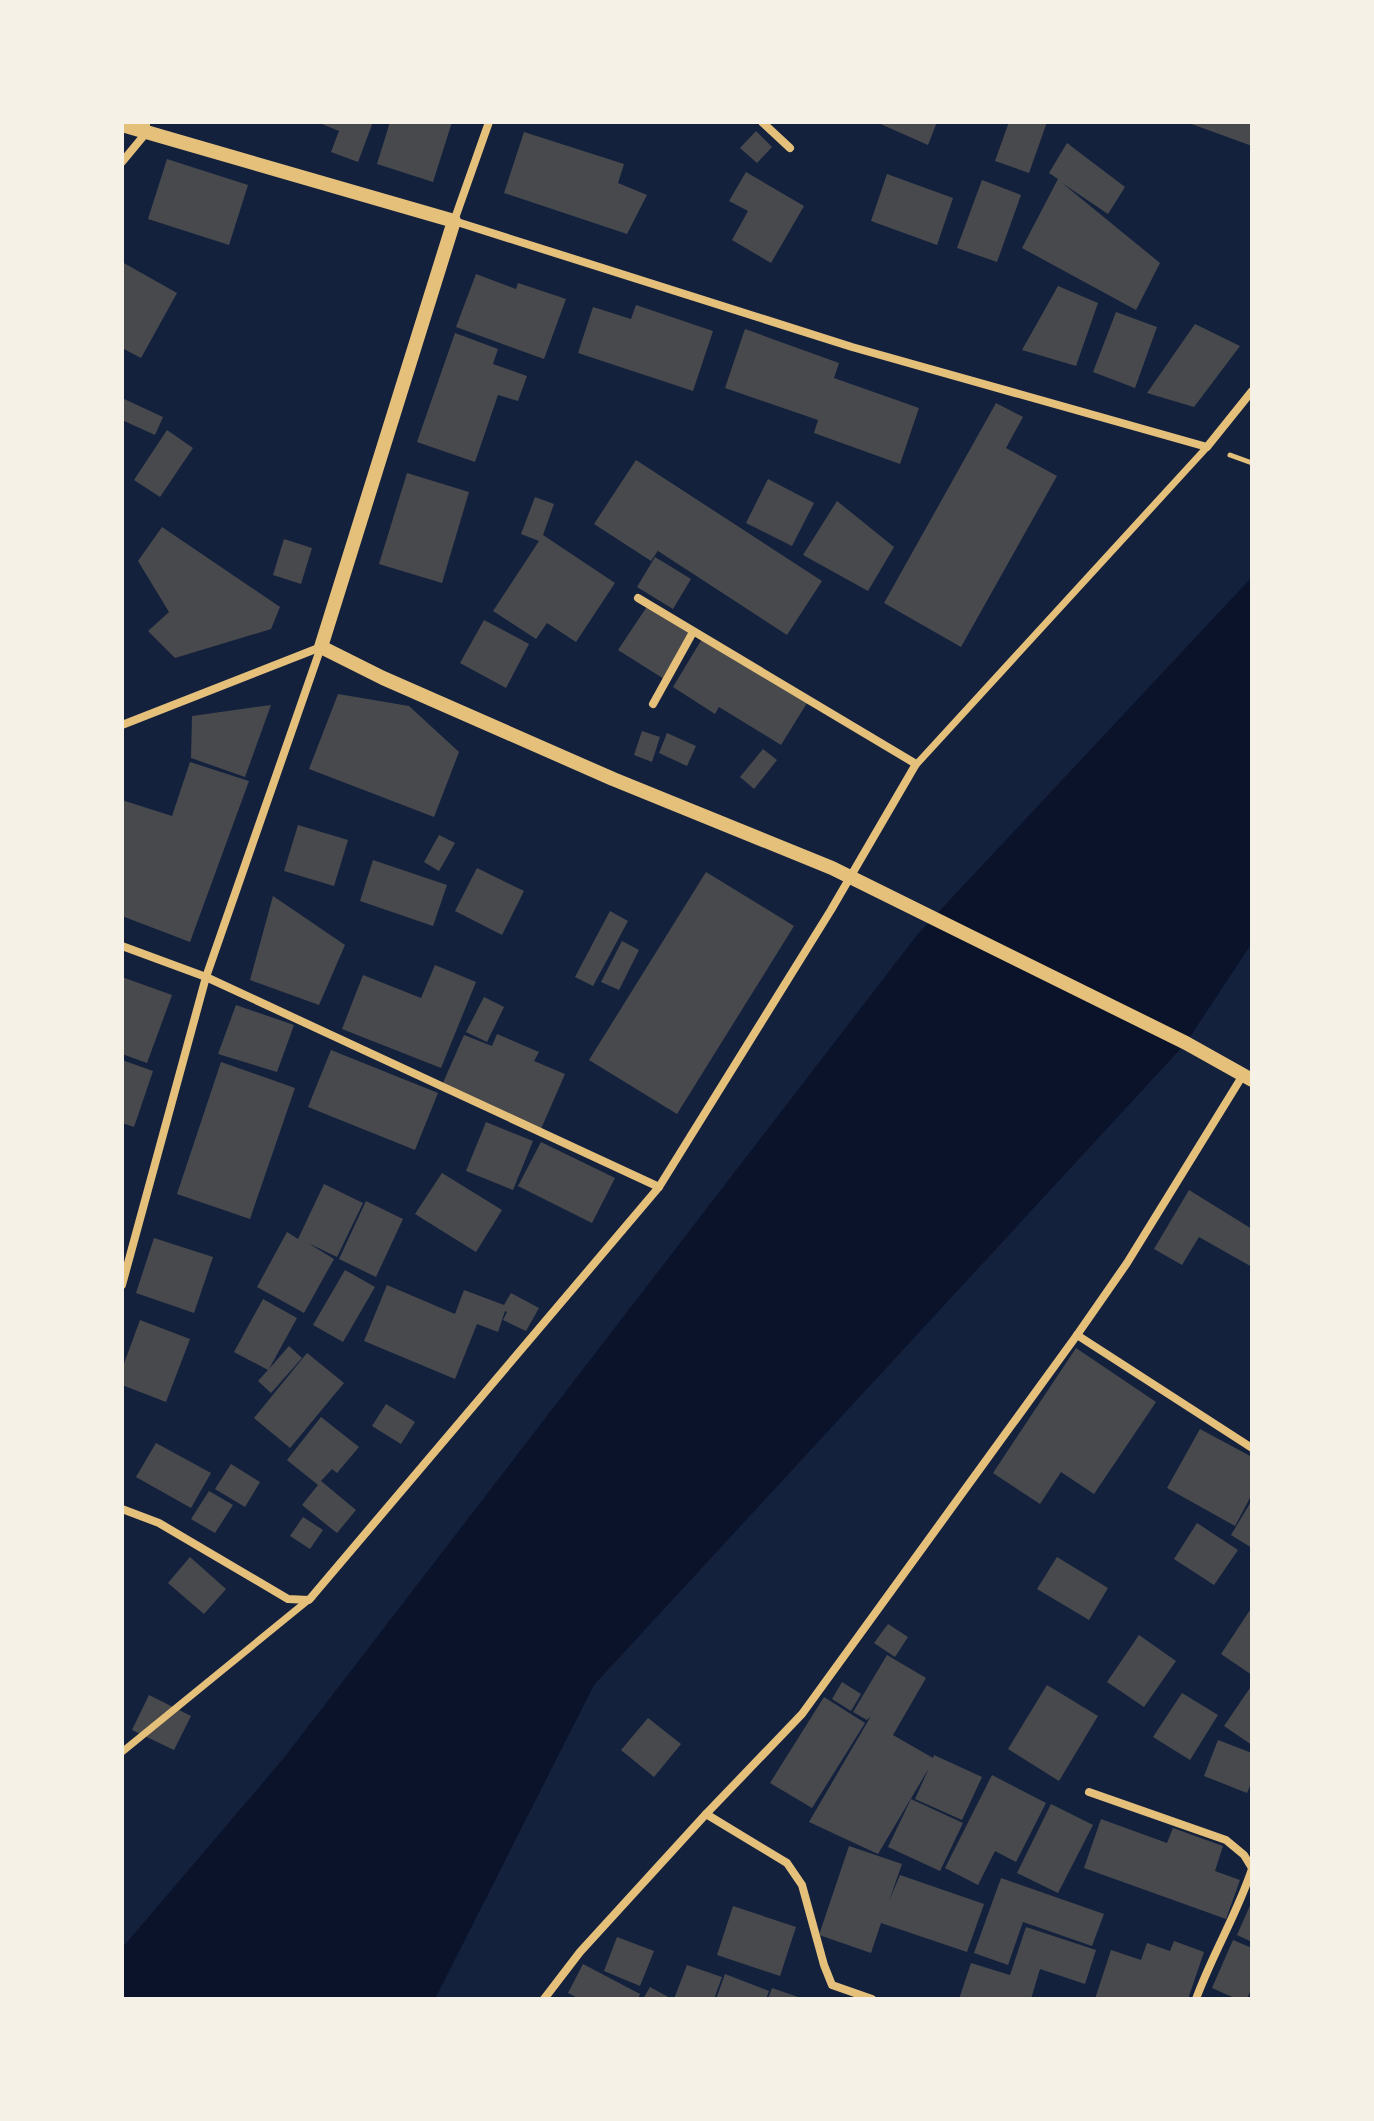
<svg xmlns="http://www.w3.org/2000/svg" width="1374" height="2121" font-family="Poppins,sans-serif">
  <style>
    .water { fill: #0b132b }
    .building { fill: #48494c }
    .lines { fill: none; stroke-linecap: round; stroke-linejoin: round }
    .path { stroke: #e5c07b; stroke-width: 5 }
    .pedestrian { stroke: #e5c07b; stroke-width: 7 }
    .minor { stroke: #e5c07b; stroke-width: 8 }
    .tertiary { stroke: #e5c07b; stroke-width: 14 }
  </style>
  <rect width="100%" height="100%" fill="#14213d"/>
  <polygon class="water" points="1252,577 1252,943 1186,1043 594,1685 435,1999 122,1999 122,1948 283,1759 917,935"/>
  <g class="building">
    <polygon points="323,122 373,122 358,162 331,152 339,131 322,124"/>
    <polygon points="390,122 452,122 433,182 377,164"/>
    <polygon points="876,122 937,122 928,145"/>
    <polygon points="1009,122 1047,122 1029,173 995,161"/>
    <polygon points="1186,122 1252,122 1252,146"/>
    <polygon points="756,131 772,147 757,163 740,148"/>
    <polygon points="524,132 624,164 618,183 647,195 627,234 504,193"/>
    <polygon points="1067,143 1125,187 1108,214 1062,183 1160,263 1136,310 1022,248 1058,179 1049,173"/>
    <polygon points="167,159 248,185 229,245 148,219"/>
    <polygon points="746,172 804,206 771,263 732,240 748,211 729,201"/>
    <polygon points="887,174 953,198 937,245 871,221"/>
    <polygon points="982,180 1021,195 997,262 957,248"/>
    <polygon points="122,262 177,293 141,358 122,348"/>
    <polygon points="476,274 516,289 518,283 566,299 544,359 456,327"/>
    <polygon points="1058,286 1098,303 1076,366 1022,350"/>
    <polygon points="636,305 713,331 693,391 578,353 593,307 631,319"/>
    <polygon points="1116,312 1157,327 1135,388 1093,372"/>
    <polygon points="1195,324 1240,346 1194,407 1147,393"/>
    <polygon points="745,329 839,363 834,378 919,408 900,464 814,433 818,420 725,388"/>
    <polygon points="455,333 498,349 493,364 527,376 518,401 498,395 475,462 417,442"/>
    <polygon points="122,398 163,417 155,435 122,420"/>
    <polygon points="996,403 1023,417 1006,448 1057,476 961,647 884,603"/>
    <polygon points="167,430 193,448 160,497 134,480"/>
    <polygon points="636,460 822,581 787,635 658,551 659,549 651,561 594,524"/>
    <polygon points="407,473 469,492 442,583 379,564"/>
    <polygon points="768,479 814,503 792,546 746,523"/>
    <polygon points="535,497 554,504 543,535 615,583 576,642 547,623 536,639 493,611 539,541 521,534"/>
    <polygon points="837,501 894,547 868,591 803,555"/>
    <polygon points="162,527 280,607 271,629 175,658 148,631 169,612 138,561"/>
    <polygon points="284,539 312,548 301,584 273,575"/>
    <polygon points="655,557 691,579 673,609 637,587"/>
    <polygon points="648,605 691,634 664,679 618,650"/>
    <polygon points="484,620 529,644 506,688 460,663"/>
    <polygon points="702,639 807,703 781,745 719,707 715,714 673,687"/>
    <polygon points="338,694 409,706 459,752 434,817 309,769"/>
    <polygon points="271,705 245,777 191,758 192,716"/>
    <polygon points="642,731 660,737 652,762 634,755"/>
    <polygon points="667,733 696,746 687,766 659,753"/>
    <polygon points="763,749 777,760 754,789 740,777"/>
    <polygon points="190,762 249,781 190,942 122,916 122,800 172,816"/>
    <polygon points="298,825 348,840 334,886 284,871"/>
    <polygon points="439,835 455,843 439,871 424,862"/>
    <polygon points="373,860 447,885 433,926 360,901"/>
    <polygon points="477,868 524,891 502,935 455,911"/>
    <polygon points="706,872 794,926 677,1114 589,1060"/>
    <polygon points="273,896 345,945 319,1005 250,980"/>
    <polygon points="610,911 628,921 593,986 575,977"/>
    <polygon points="622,941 639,950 619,990 601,982"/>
    <polygon points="435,965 476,982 441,1068 342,1029 363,975 421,998"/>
    <polygon points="122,977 172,995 147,1063 122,1054"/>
    <polygon points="484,997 504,1007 487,1042 466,1032"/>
    <polygon points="236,1005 294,1025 277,1072 218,1054"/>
    <polygon points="497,1034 539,1052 534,1061 565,1074 541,1129 442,1085 464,1035 492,1046"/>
    <polygon points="331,1050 438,1093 415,1150 308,1107"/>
    <polygon points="122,1060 153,1071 134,1127 122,1123"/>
    <polygon points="221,1062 295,1088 250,1219 177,1194"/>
    <polygon points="486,1122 533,1141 513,1190 466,1171"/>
    <polygon points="541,1142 615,1178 592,1223 518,1186"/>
    <polygon points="442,1173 502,1210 476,1252 415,1214"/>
    <polygon points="324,1184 363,1203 337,1257 308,1243 334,1259 304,1313 257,1287 287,1232 298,1239"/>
    <polygon points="1189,1190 1252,1229 1252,1267 1199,1237 1182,1265 1154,1249"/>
    <polygon points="366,1201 403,1219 376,1277 339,1259"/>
    <polygon points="154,1238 213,1257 194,1313 136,1293"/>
    <polygon points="345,1270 375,1287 343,1342 313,1325"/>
    <polygon points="387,1285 455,1314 464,1290 504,1305 511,1293 539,1308 526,1331 503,1320 507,1312 505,1311 498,1332 477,1324 455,1379 364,1341"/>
    <polygon points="263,1299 297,1318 269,1369 289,1346 302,1358 271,1393 258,1381 268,1370 234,1352"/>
    <polygon points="140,1320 190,1339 166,1402 122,1385 122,1369"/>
    <polygon points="1076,1348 1156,1402 1094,1494 1061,1472 1040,1504 993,1473"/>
    <polygon points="307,1353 344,1383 290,1448 254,1418"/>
    <polygon points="386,1404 415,1422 401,1444 372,1426"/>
    <polygon points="321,1417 359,1447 337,1473 332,1469 321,1481 356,1510 337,1533 302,1505 318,1485 287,1460"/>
    <polygon points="1200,1429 1252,1457 1252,1494 1235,1526 1167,1488"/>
    <polygon points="156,1443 211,1473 191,1508 136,1477"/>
    <polygon points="231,1464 260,1482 245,1507 215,1489"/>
    <polygon points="209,1491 233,1505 215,1533 191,1519"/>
    <polygon points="1252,1500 1252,1548 1231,1535"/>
    <polygon points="303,1517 323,1530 310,1549 290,1536"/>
    <polygon points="1197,1523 1238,1550 1214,1585 1174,1559"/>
    <polygon points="190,1557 226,1589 204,1614 168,1583"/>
    <polygon points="1057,1557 1108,1588 1089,1620 1037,1589"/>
    <polygon points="1252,1607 1252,1675 1221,1654"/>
    <polygon points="888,1624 908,1637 895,1657 874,1643"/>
    <polygon points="1139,1635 1176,1661 1144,1707 1107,1682"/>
    <polygon points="887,1655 926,1678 893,1735 933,1758 934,1755 982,1777 962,1820 915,1799 929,1768 878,1854 809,1822 871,1716 867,1720 853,1712"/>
    <polygon points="842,1682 861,1694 851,1711 832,1699"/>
    <polygon points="1047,1685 1098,1716 1059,1781 1008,1749"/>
    <polygon points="1252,1685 1252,1745 1224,1726"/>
    <polygon points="1182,1693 1218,1715 1190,1760 1153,1737"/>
    <polygon points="149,1695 191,1716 174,1750 132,1730"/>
    <polygon points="824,1697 865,1723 812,1808 770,1783"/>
    <polygon points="648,1718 681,1744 654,1777 621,1750"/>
    <polygon points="1218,1740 1252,1753 1252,1781 1247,1793 1204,1776"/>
    <polygon points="992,1775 1046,1803 1016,1862 995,1851 978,1885 945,1868"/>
    <polygon points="911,1799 963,1823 940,1871 888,1847"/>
    <polygon points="1051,1804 1093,1825 1058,1893 1017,1873"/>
    <polygon points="1101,1819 1167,1843 1173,1828 1223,1846 1215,1871 1240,1880 1226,1919 1084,1868"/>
    <polygon points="849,1846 902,1864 889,1901 900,1875 984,1904 967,1952 881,1923 871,1953 819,1935"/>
    <polygon points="1001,1878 1104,1914 1092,1946 1023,1922 1008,1965 974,1953"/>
    <polygon points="1252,1901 1252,1942 1237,1935"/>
    <polygon points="733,1906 796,1927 780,1976 717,1955"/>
    <polygon points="1026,1927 1096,1950 1085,1984 1040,1969 1031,1999 959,1999 971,1963 1010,1975"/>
    <polygon points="617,1937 654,1951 640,1986 604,1971"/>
    <polygon points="1233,1940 1252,1948 1252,1987 1247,1999 1237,1999 1212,1988"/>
    <polygon points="1174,1941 1204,1952 1188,1999 1095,1999 1111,1950 1141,1960 1147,1943 1170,1951"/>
    <polygon points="583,1964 640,1994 638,1999 580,1999 568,1993"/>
    <polygon points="687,1965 722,1977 714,1999 674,1999"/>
    <polygon points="725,1974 769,1991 766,1999 716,1999"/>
    <polygon points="650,1987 672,1999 643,1999"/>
    <polygon points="772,1988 804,1999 768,1999"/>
  </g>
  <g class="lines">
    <polyline class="path" points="1230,455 1252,463"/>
    <g class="pedestrian">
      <polyline points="914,767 1208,446"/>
      <polyline points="122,1752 312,1597"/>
    </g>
    <g class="minor">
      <polyline points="489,122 454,221 852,347 1207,447 1252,391"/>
      <polyline points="762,122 790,148"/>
      <polyline points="122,162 146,133 146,122"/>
      <polyline points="653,704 693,632"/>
      <polyline points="122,725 321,647"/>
      <polyline points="122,946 206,977 659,1187"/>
      <polyline points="122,1285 206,977 321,647"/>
      <polyline points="1077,1335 1252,1448"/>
      <polyline points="122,1509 159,1523 288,1599 309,1600 659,1187 831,910 916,764 638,598"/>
      <polyline points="1089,1792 1226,1840 1244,1855 1252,1868"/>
      <polyline points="706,1814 787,1863 802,1885 824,1965 832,1985 872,1999"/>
      <polyline points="544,1999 580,1952 706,1814 802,1714 1077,1335 1127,1263 1243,1075"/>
      <path d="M1196 1999C1212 1955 1237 1914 1252 1869"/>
    </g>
    <polyline class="tertiary" points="122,125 454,221 321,647 383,678 613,779 832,868 1186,1043 1252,1080"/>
  </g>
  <rect width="1374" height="2121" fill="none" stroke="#f6f1e7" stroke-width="248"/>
</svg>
